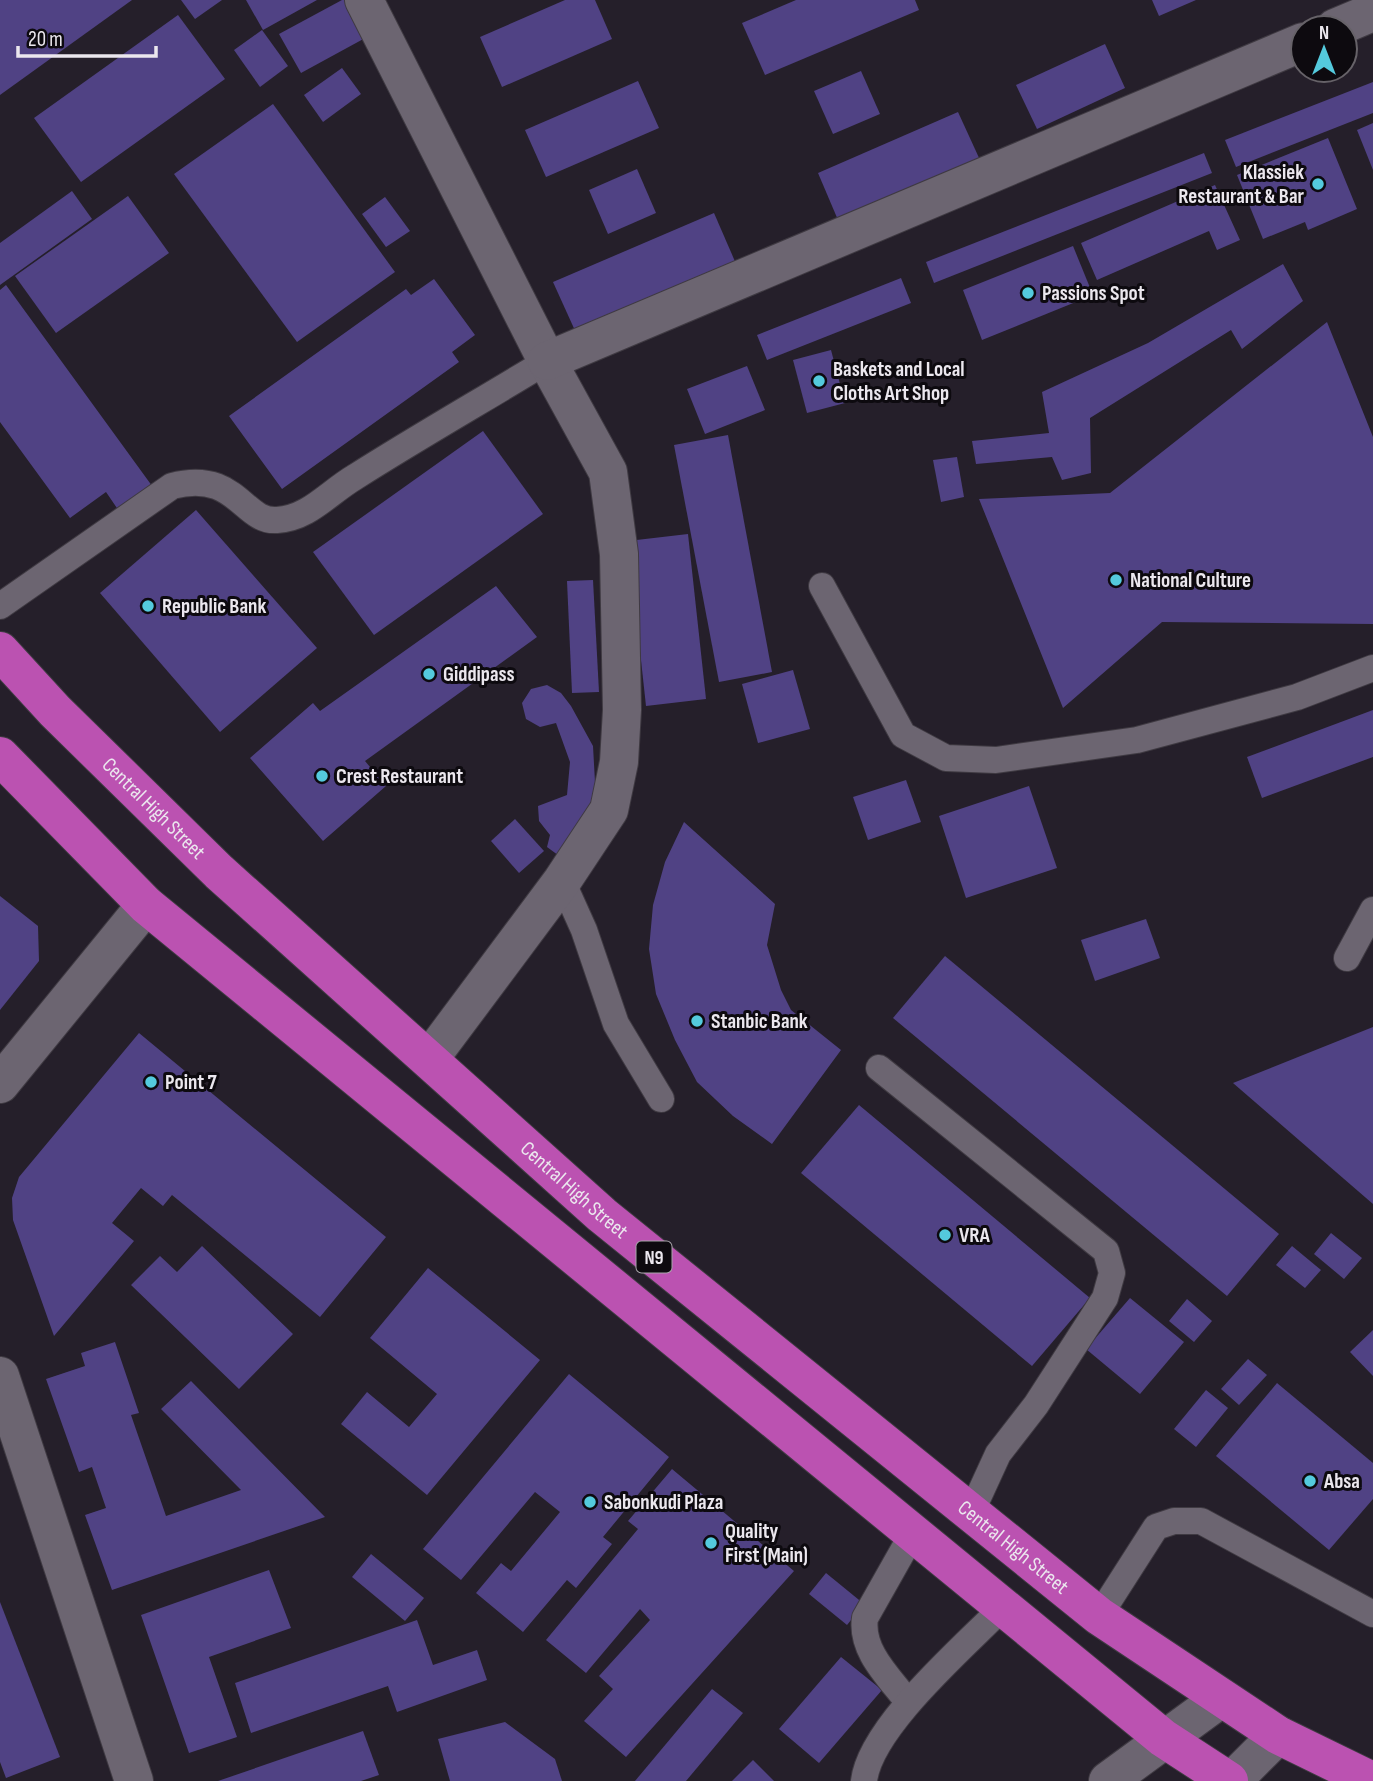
<svg xmlns="http://www.w3.org/2000/svg" width="1373" height="1781" font-family="'Sofia Sans Condensed',sans-serif">
  <style>
    .building { fill: #504284 }
    .lines { fill: none; stroke-linecap: round; stroke-linejoin: round }
    .lane-casing { stroke: #3f3a42; stroke-width: 28 }
    .street-casing { stroke: #3f3a42; stroke-width: 40 }
    .secondary-casing { stroke: #3f3a42; stroke-width: 40 }
    .highway-casing { stroke: #3f3a42; stroke-width: 40 }
    .lane { stroke: #6c6571; stroke-width: 26 }
    .street { stroke: #6c6571; stroke-width: 38 }
    .secondary { stroke: #6c6571; stroke-width: 38 }
    .highway { stroke: #bb52b1; stroke-width: 38 }
    .poi-dot { fill: #54cadd; stroke: #0d0a0f; stroke-width: 2.5 }
    .labels { text-anchor: middle; stroke-width: 6; stroke-linejoin: round; paint-order: stroke }
    .shield { fill: #0d0a0f; stroke: #a8a5ab; stroke-width: 2 }
    .shield-label { font-size: 19px; font-weight: bold; fill: #ebe7ee }
    .poi-label { font-size: 21px; font-weight: bold; fill: #ebe7ee; stroke: #0d0a0f; text-anchor: start }
    .street-label { font-size: 21px; fill: #ebe7ee; stroke: #0d0a0f }
  </style>
  <rect width="100%" height="100%" fill="#251f2a"/>
  <g class="building">
    <polygon points="0,0 132,0 0,95"/>
    <polygon points="181,0 222,0 195,19"/>
    <polygon points="246,0 317,0 263,30"/>
    <polygon points="342,0 346,0 367,37 301,73 279,34"/>
    <polygon points="565,0 595,0 612,39 502,87 480,37"/>
    <polygon points="796,0 915,0 919,10 765,75 742,23"/>
    <polygon points="1152,0 1196,0 1159,16"/>
    <polygon points="178,15 225,79 81,182 34,118"/>
    <polygon points="262,30 288,66 260,87 234,50"/>
    <polygon points="1105,44 1125,88 1037,129 1016,85"/>
    <polygon points="342,68 361,94 323,122 304,95"/>
    <polygon points="861,71 880,114 833,134 814,91"/>
    <polygon points="638,81 659,128 546,177 525,130"/>
    <polygon points="1373,82 1373,113 1236,167 1225,140"/>
    <polygon points="273,104 395,272 297,342 174,174"/>
    <polygon points="958,112 980,160 838,220 818,173"/>
    <polygon points="1373,123 1373,170 1357,130"/>
    <polygon points="1328,138 1357,209 1308,230 1305,222 1263,239 1237,175"/>
    <polygon points="1204,153 1212,173 934,283 926,262"/>
    <polygon points="637,169 656,213 608,234 589,190"/>
    <polygon points="1215,185 1240,240 1217,250 1209,231 1097,280 1081,243"/>
    <polygon points="72,191 92,219 0,285 0,243"/>
    <polygon points="128,196 169,253 56,333 15,276"/>
    <polygon points="385,197 410,231 386,247 362,214"/>
    <polygon points="714,213 737,266 577,335 553,282"/>
    <polygon points="1073,246 1093,295 982,340 963,290"/>
    <polygon points="1283,264 1303,301 1242,349 1231,330 1090,418 1091,473 1062,480 1052,457 976,464 972,441 1049,433 1042,392 1148,343"/>
    <polygon points="901,278 911,303 767,360 757,335"/>
    <polygon points="434,279 475,335 452,352 459,362 282,489 229,416 406,289 411,295"/>
    <polygon points="6,285 155,490 121,514 106,492 70,518 0,422 0,290"/>
    <polygon points="1327,322 1373,437 1373,624 1162,622 1063,708 979,499 1110,493"/>
    <polygon points="831,350 845,403 807,413 793,360"/>
    <polygon points="747,366 765,410 705,434 687,389"/>
    <polygon points="483,431 543,514 374,635 313,552"/>
    <polygon points="728,435 772,672 719,682 674,445"/>
    <polygon points="957,457 964,497 941,502 933,460"/>
    <polygon points="196,510 317,648 220,732 100,593"/>
    <polygon points="688,534 706,699 646,706 628,541"/>
    <polygon points="593,580 599,692 572,693 567,581"/>
    <polygon points="496,586 537,637 365,761 386,786 323,841 250,758 313,703 320,711"/>
    <polygon points="793,670 810,729 758,743 742,684"/>
    <polygon points="547,685 561,693 571,706 593,746 596,800 562,858 547,847 550,835 539,821 538,806 567,795 570,762 556,723 540,727 526,719 522,703 531,689"/>
    <polygon points="1373,710 1373,757 1262,798 1247,757"/>
    <polygon points="906,780 921,822 868,840 853,797"/>
    <polygon points="1029,786 1057,868 966,898 939,816"/>
    <polygon points="515,819 544,851 519,873 491,841"/>
    <polygon points="684,822 775,904 767,945 781,990 791,1010 841,1050 772,1144 733,1116 697,1082 675,1040 656,994 649,949 653,905 665,862"/>
    <polygon points="0,896 38,926 39,961 0,1010"/>
    <polygon points="1146,919 1160,958 1095,981 1081,940"/>
    <polygon points="945,956 1279,1234 1227,1296 893,1018"/>
    <polygon points="1373,1027 1373,1204 1233,1083"/>
    <polygon points="139,1033 386,1237 320,1317 172,1195 163,1206 141,1188 112,1223 134,1241 54,1336 13,1220 12,1198 19,1177"/>
    <polygon points="859,1105 1090,1298 1032,1366 801,1173"/>
    <polygon points="1331,1233 1362,1258 1344,1279 1314,1254"/>
    <polygon points="202,1246 293,1334 239,1389 131,1285 160,1256 177,1272"/>
    <polygon points="1292,1246 1321,1270 1305,1288 1276,1265"/>
    <polygon points="428,1268 540,1360 427,1495 341,1424 367,1392 409,1427 437,1394 370,1338"/>
    <polygon points="1130,1298 1184,1342 1140,1394 1086,1349"/>
    <polygon points="1187,1299 1212,1321 1194,1342 1169,1321"/>
    <polygon points="1373,1330 1373,1376 1350,1352"/>
    <polygon points="115,1342 139,1413 131,1415 166,1516 241,1490 161,1409 191,1381 325,1517 112,1590 85,1515 106,1508 92,1467 79,1472 46,1379 85,1366 81,1353"/>
    <polygon points="1248,1359 1267,1375 1239,1405 1221,1389"/>
    <polygon points="569,1374 669,1457 603,1537 612,1544 576,1588 567,1580 523,1632 476,1593 501,1563 511,1571 560,1512 535,1492 461,1580 423,1549"/>
    <polygon points="1277,1383 1373,1463 1373,1499 1329,1550 1216,1456"/>
    <polygon points="1206,1390 1228,1408 1196,1447 1174,1429"/>
    <polygon points="672,1469 794,1571 626,1757 584,1721 613,1689 599,1676 650,1620 640,1609 586,1673 546,1640 638,1529 628,1521"/>
    <polygon points="371,1554 424,1598 405,1621 352,1577"/>
    <polygon points="269,1570 291,1628 209,1657 237,1737 189,1753 141,1615"/>
    <polygon points="826,1573 864,1604 847,1625 809,1594"/>
    <polygon points="0,1602 60,1757 6,1778 0,1762"/>
    <polygon points="417,1620 433,1665 477,1650 487,1680 397,1712 388,1686 251,1733 235,1683"/>
    <polygon points="841,1657 882,1690 819,1763 779,1729"/>
    <polygon points="712,1689 743,1713 686,1781 635,1781"/>
    <polygon points="505,1722 555,1759 562,1781 450,1781 438,1739"/>
    <polygon points="363,1731 379,1775 361,1781 218,1781"/>
    <polygon points="753,1760 774,1781 732,1781"/>
  </g>
  <g class="lines">
    <defs>
      <g id="lane">
        <polyline points="822,586 903,735 946,758 996,760 1137,740 1297,697 1373,668"/>
        <path d="M0 606 172 486C237 469 243 523 277 520 309 518 328 493 355 477 418 437 483 400 547 361"/>
        <polyline points="562,881 584,930 616,1024 661,1099"/>
        <polyline points="1347,958 1373,910"/>
        <polyline points="879,1068 1106,1251 1112,1273 1105,1298 1036,1405 998,1454 970,1515"/>
        <polyline points="1099,1616 1156,1527 1174,1521 1201,1521 1373,1614"/>
        <path d="M908 1702C890 1678 860 1651 865 1618L913 1533"/>
        <path d="M864 1781C870 1727 965 1646 1003 1607"/>
      </g>
      <g id="street">
        <polyline points="364,0 547,361 608,472 619,554 622,710 619,762 609,810 562,881 430,1058"/>
        <polyline points="1335,28 1373,12"/>
        <polyline points="547,361 1303,42"/>
        <polyline points="0,1084 146,905"/>
        <polyline points="0,1376 134,1781"/>
      </g>
      <g id="secondary">
        <polyline points="1108,1781 1220,1699"/>
        <polyline points="1232,1781 1278,1735"/>
      </g>
      <g id="highway">
        <path id="s1" d="M0 651 55 711 219 872 602 1215 1099 1616 1278 1735 1372 1781"/>
        <polyline points="0,756 146,905 1163,1738 1229,1781"/>
      </g>
    </defs>
    <use href="#lane" class="lane-casing"/>
    <use href="#street" class="street-casing"/>
    <use href="#secondary" class="secondary-casing"/>
    <use href="#highway" class="highway-casing"/>
    <use href="#lane" class="lane"/>
    <use href="#street" class="street"/>
    <use href="#secondary" class="secondary"/>
    <use href="#highway" class="highway"/>
  </g>
  <g class="poi-dot">
    <circle cx="1318" cy="184" r="7"/>
    <circle cx="1028" cy="293" r="7"/>
    <circle cx="819" cy="381" r="7"/>
    <circle cx="1116" cy="580" r="7"/>
    <circle cx="148" cy="606" r="7"/>
    <circle cx="429" cy="674" r="7"/>
    <circle cx="322" cy="776" r="7"/>
    <circle cx="697" cy="1021" r="7"/>
    <circle cx="151" cy="1082" r="7"/>
    <circle cx="945" cy="1235" r="7"/>
    <circle cx="1310" cy="1481" r="7"/>
    <circle cx="590" cy="1502" r="7"/>
    <circle cx="711" cy="1543" r="7"/>
  </g>
  <g class="labels">
    <rect class="shield" x="636.5" y="1241.5" width="35" height="31" rx="5"/>
    <g class="shield-label">
      <text x="654" y="1264">N9</text>
    </g>
    <g class="poi-label">
      <text x="1304" y="179" text-anchor="end">Klassiek<tspan x="1304" dy="24">Restaurant &amp; Bar</tspan></text>
      <text x="1042" y="300">Passions Spot</text>
      <text x="833" y="376">Baskets and Local<tspan x="833" dy="24">Cloths Art Shop</tspan></text>
      <text x="1130" y="587">National Culture</text>
      <text x="162" y="613">Republic Bank</text>
      <text x="443" y="681">Giddipass</text>
      <text x="336" y="783">Crest Restaurant</text>
      <text x="711" y="1028">Stanbic Bank</text>
      <text x="165" y="1089">Point 7</text>
      <text x="959" y="1242">VRA</text>
      <text x="1324" y="1488">Absa</text>
      <text x="604" y="1509">Sabonkudi Plaza</text>
      <text x="725" y="1538">Quality<tspan x="725" dy="24">First (Main)</tspan></text>
    </g>
    <g class="street-label">
      <text dy="7" stroke="none"><textPath href="#s1" startOffset="220">Central High Street</textPath></text>
      <text dy="7" stroke="none"><textPath href="#s1" startOffset="788">Central High Street</textPath></text>
      <text dy="7" stroke="none"><textPath href="#s1" startOffset="1354">Central High Street</textPath></text>
    </g>
  </g>
  <g transform="translate(1324 49)"><circle r="33" fill="#0d0a0f" stroke="#666268" stroke-width="2"/>
  <path d="M0-5L12 26L0 18L-12 26Z" fill="#54cadd"/>
  <text y="-10" font-size="19" font-weight="bold" text-anchor="middle" fill="#ebe7ee">N</text>
  </g>
  <path d="M18 46v10h138v-10" fill="none" stroke="#ebe7ee" stroke-width="3.5"/>
  <text x="28" y="46" font-size="21" fill="#ebe7ee" stroke="#0d0a0f" stroke-width="5" paint-order="stroke">20 m</text>
</svg>
